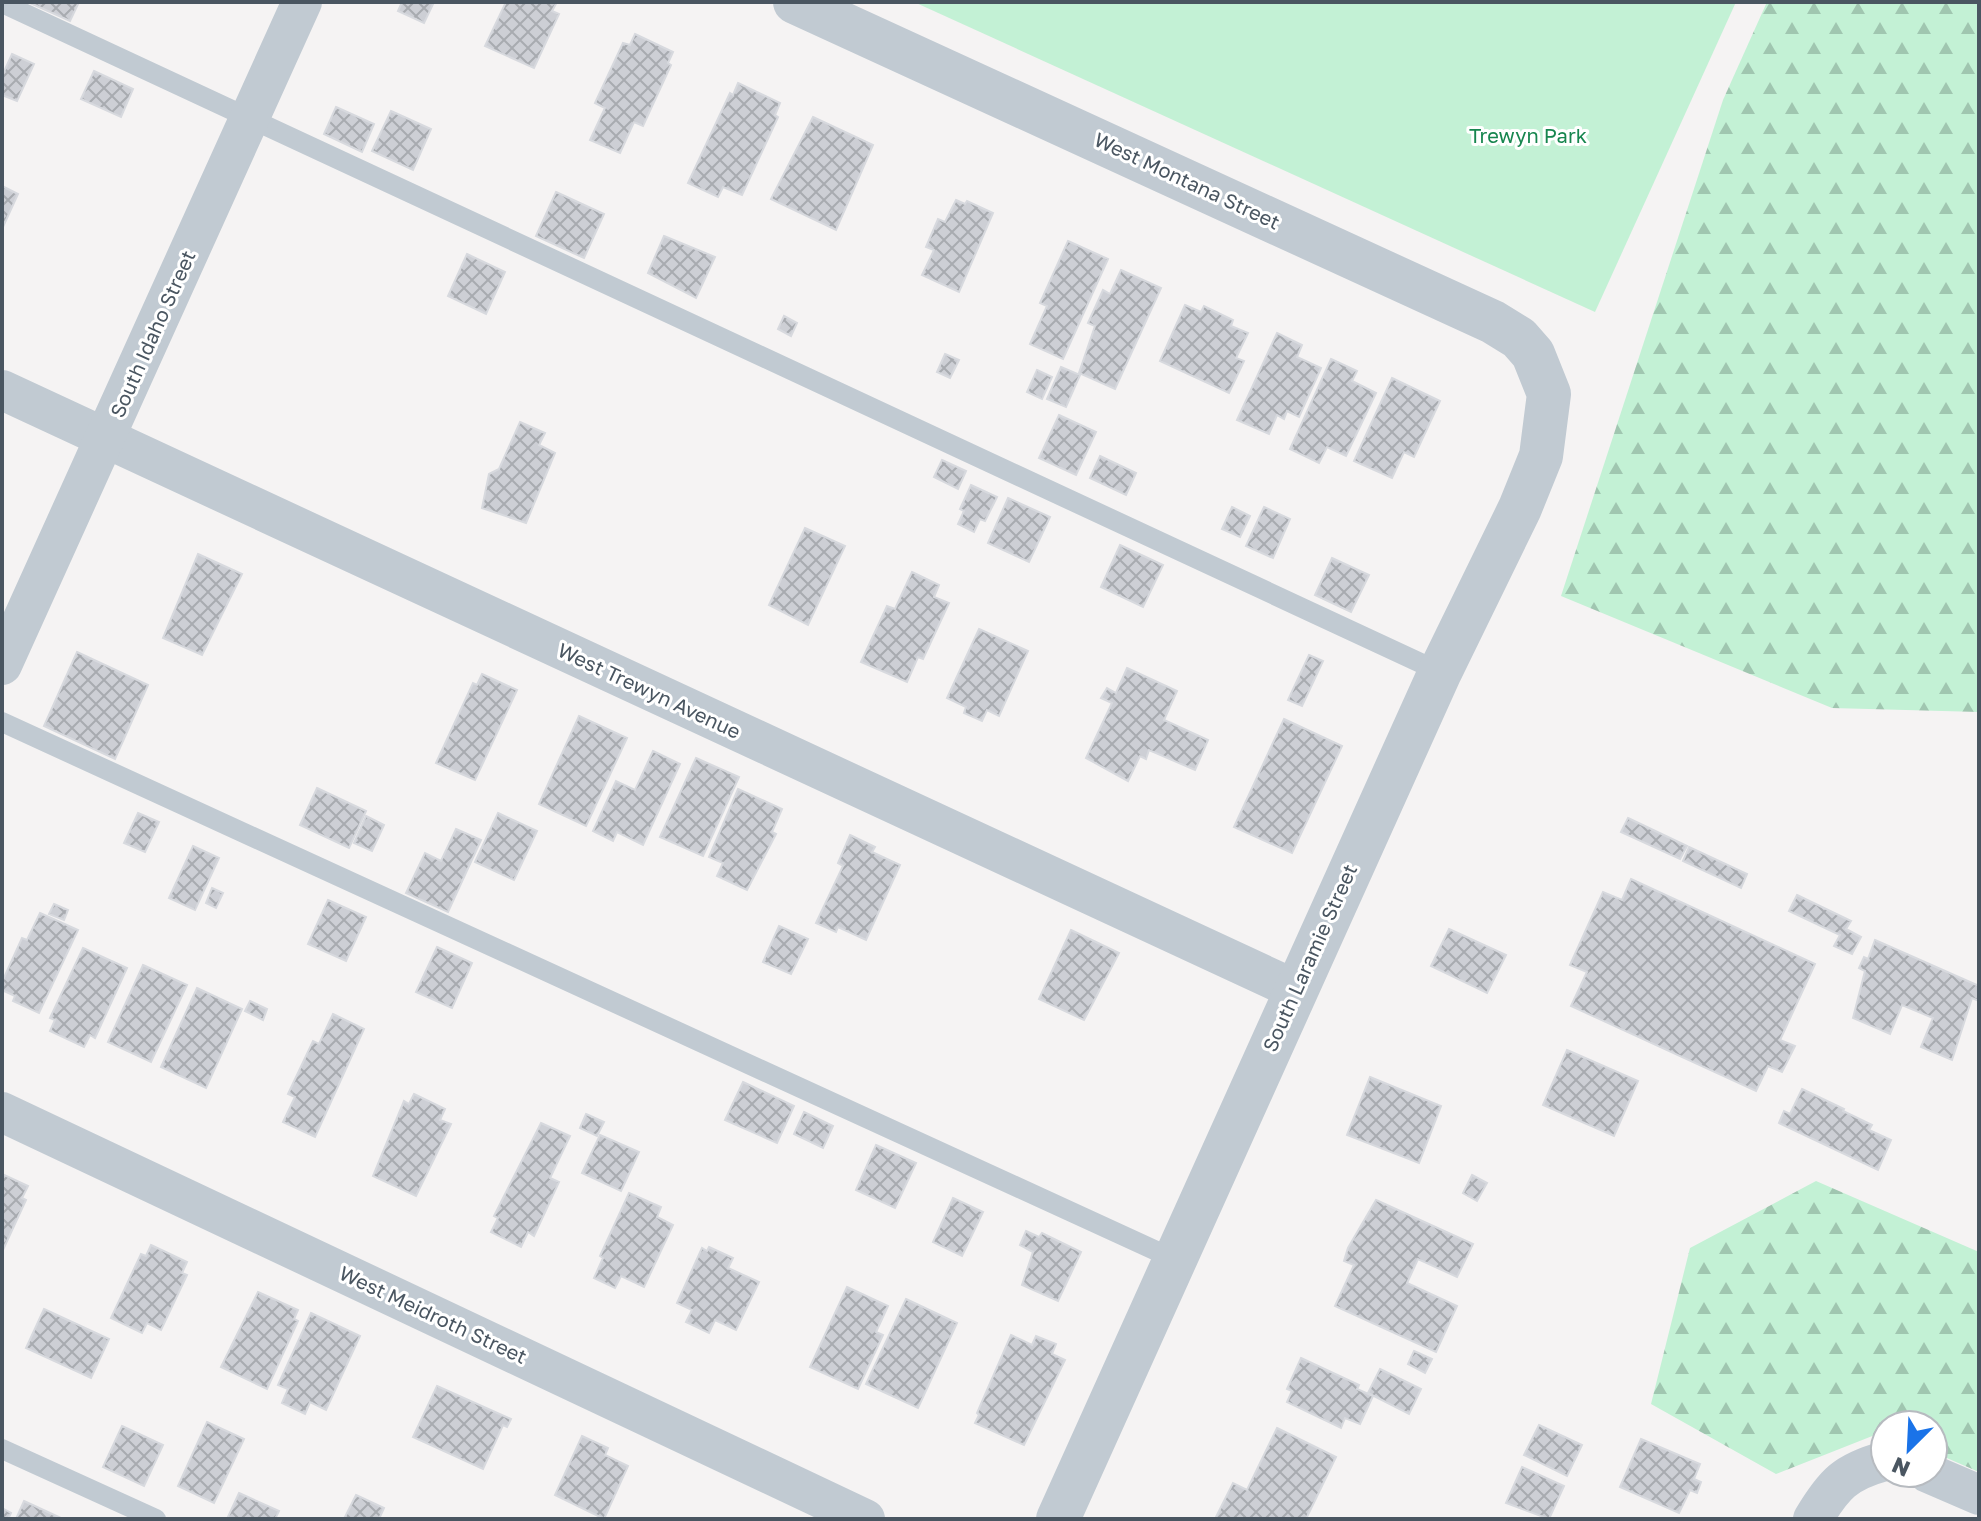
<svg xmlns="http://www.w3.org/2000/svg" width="1981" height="1521" font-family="'Golos Text',sans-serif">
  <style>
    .green { fill: #c3f1d5 }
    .forest { fill: url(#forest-firs) }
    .building { fill: url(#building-cross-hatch); stroke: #d7d9de; stroke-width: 2 }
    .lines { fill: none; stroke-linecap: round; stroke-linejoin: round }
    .service { stroke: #c1cad2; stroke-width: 20 }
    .minor { stroke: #c1cad2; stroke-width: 40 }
    .tertiary { stroke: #c1cad2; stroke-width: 44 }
    .labels { text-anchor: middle; stroke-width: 6; stroke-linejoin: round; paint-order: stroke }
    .park-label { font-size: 20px; fill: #17864f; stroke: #fff }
    .street-label { font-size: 20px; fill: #4a5661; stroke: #fff }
  </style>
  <defs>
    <pattern id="forest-firs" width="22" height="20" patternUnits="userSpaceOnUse" patternTransform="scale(2)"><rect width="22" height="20" fill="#c3f1d5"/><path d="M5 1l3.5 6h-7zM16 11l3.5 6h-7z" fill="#a0c6b0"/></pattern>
    <pattern id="building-cross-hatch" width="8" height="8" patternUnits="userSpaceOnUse" patternTransform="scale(2)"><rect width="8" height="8" fill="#cdcfd5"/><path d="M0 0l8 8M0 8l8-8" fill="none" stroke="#a8abb0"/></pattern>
  </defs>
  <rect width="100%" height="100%" fill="#f5f3f3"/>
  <polygon class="green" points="914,2 1736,2 1595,312"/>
  <g class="forest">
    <polygon points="1767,2 1979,2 1979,712 1832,708 1561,596 1723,100"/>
    <polygon points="1816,1181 1979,1252 1979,1472 1933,1452 1933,1425 1885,1425 1885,1431 1776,1474 1651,1404 1690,1248"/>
  </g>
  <g class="building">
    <polygon points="28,2 79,2 70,21"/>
    <polygon points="402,2 434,2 424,23 398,11"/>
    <polygon points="506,2 557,2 552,11 559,14 534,68 485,46"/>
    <polygon points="635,34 673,52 668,63 671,65 643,126 634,122 620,153 590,140 605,108 595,103 623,43 630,45"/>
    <polygon points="12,54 34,64 17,101 2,95 2,76"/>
    <polygon points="94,71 133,89 121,117 81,99"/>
    <polygon points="738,83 780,103 775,115 778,117 742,195 723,187 718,197 688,183 730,93 733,95"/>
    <polygon points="336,107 374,124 362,152 324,134"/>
    <polygon points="391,111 431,129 413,170 372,151"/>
    <polygon points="813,117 873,145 836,230 771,199"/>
    <polygon points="2,186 18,194 2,229"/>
    <polygon points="556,192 604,214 584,258 536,236"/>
    <polygon points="956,200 965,204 967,201 993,213 959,292 922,275 934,250 926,247 938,219 945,222"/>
    <polygon points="664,236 715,257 696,298 648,273"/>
    <polygon points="1068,241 1108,259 1063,359 1030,344 1047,306 1040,303"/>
    <polygon points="467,254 505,272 486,314 448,296"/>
    <polygon points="1121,270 1161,288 1115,389 1079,373 1095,326 1088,323 1103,290 1110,294"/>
    <polygon points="1185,305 1201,312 1204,306 1233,320 1231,326 1248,333 1236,358 1244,361 1229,393 1160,361"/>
    <polygon points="784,316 797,323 791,336 778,329"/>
    <polygon points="1277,333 1302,345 1297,357 1321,368 1299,417 1287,411 1284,419 1277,415 1269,434 1237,420"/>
    <polygon points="945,354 959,360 950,378 937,372"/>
    <polygon points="1331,359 1357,371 1352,381 1376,393 1346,456 1327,447 1319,463 1290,449"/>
    <polygon points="1061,367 1080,375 1066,407 1047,399"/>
    <polygon points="1037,370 1052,377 1042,399 1027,392"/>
    <polygon points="1392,378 1440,401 1414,457 1404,452 1392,478 1354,461"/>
    <polygon points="1059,415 1096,432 1076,475 1039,458"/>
    <polygon points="520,422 545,433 539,445 555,453 526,523 482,508 489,474 499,469"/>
    <polygon points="1100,456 1136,473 1126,495 1090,478"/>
    <polygon points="942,460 966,471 958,489 934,477"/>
    <polygon points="971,485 997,497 985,521 980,519 974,532 958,524 964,511 960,509"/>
    <polygon points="1008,498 1050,517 1029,562 988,543"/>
    <polygon points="1232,507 1250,516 1240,537 1222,529"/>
    <polygon points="1264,507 1290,519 1273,558 1246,546"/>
    <polygon points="805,528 845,546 808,625 769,605"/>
    <polygon points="1120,545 1163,565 1143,607 1101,587"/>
    <polygon points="198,554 242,574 202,655 163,638"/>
    <polygon points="1332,558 1369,575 1351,612 1315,595"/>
    <polygon points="912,572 939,585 934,597 949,603 923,659 918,657 907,682 861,662 887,606 895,609"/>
    <polygon points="979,629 1028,651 999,716 987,710 982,721 964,713 966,707 947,698"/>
    <polygon points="77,652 148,685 115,759 44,726"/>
    <polygon points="1309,655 1323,661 1302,706 1288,700"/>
    <polygon points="1127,668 1177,691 1164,720 1208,740 1195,770 1149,750 1146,759 1140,756 1128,781 1086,758 1112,703 1101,698 1107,688 1116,693"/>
    <polygon points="482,674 517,690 475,780 436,763 473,683 477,685"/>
    <polygon points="579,716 627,738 586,826 539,804"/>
    <polygon points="1284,719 1342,746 1292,853 1234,827"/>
    <polygon points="653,751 680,764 643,845 617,832 613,841 593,831 616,781 635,790"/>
    <polygon points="696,758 739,777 703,856 660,837"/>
    <polygon points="317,788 366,811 349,848 300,825"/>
    <polygon points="738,789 782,809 772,832 776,834 747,890 717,876 723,863 709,857"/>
    <polygon points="138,813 159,822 145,852 124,843"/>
    <polygon points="498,813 537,831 514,880 475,862"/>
    <polygon points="366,816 384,825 372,851 354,843"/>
    <polygon points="1628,818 1687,846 1680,859 1621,832"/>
    <polygon points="456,829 481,840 448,912 406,893 425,853 441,861"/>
    <polygon points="850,835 875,847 872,852 900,865 866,940 838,927 836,932 816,923 843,866 838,863"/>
    <polygon points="193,846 219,858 195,910 169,898"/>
    <polygon points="1689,847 1747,874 1741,888 1683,861"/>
    <polygon points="1631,879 1815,964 1780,1040 1795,1046 1782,1072 1768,1066 1756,1091 1571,1006 1587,972 1570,965 1603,892 1622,900"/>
    <polygon points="212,888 223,893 216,908 206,903"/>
    <polygon points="1797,895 1851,921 1846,929 1861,937 1852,954 1834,946 1840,935 1789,911"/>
    <polygon points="328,900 366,917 346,961 308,944"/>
    <polygon points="54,904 68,910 64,920 49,914"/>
    <polygon points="40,913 78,930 39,1013 13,1001 15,996 2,990 2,982 22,938 27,940"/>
    <polygon points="779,926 808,939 791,974 763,962"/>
    <polygon points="1449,929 1506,955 1487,993 1431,966"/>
    <polygon points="1071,930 1119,953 1084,1020 1039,999"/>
    <polygon points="1875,940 1979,986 1979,1001 1972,998 1952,1060 1921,1047 1933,1018 1902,1005 1890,1034 1853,1018 1865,971 1859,968 1864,957 1868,959"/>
    <polygon points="437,947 472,963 452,1008 416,992"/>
    <polygon points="83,948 127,968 95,1038 90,1035 84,1047 50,1031 55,1020 50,1018"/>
    <polygon points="143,965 187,985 151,1062 108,1042"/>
    <polygon points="197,988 242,1009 206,1088 161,1067"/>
    <polygon points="250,1001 267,1009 263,1020 245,1011"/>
    <polygon points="333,1014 364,1029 315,1137 283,1122 295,1097 288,1094 313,1041 319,1044"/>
    <polygon points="1567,1050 1638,1081 1614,1136 1543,1105"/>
    <polygon points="1370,1077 1441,1106 1419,1163 1347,1135"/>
    <polygon points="743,1082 794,1106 777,1143 725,1120"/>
    <polygon points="1802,1089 1844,1109 1843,1111 1872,1125 1869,1130 1891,1140 1878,1170 1779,1123 1784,1111 1790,1114"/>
    <polygon points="414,1094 445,1109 440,1120 451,1124 416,1196 373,1176 404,1101 409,1104"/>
    <polygon points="804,1112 833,1126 823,1148 794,1134"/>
    <polygon points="586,1114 604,1122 597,1136 580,1128"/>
    <polygon points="541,1123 570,1136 550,1178 559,1182 534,1236 528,1232 521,1247 491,1232 498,1218 494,1216"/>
    <polygon points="600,1135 639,1152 621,1191 582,1173"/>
    <polygon points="876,1145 916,1163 895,1208 856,1190"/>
    <polygon points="2,1174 28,1186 22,1198 26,1200 2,1252"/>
    <polygon points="1472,1175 1487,1183 1477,1201 1463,1193"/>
    <polygon points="629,1193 661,1207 657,1217 673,1225 644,1287 621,1276 615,1288 594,1278 603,1258 600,1256"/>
    <polygon points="953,1198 983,1212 962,1256 933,1242"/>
    <polygon points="1376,1200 1473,1244 1457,1277 1418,1259 1407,1283 1457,1306 1436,1352 1335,1306 1354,1265 1344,1261 1348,1248"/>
    <polygon points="1026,1231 1039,1237 1042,1233 1081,1252 1058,1301 1022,1285 1033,1252 1020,1245"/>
    <polygon points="151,1245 187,1262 182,1273 187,1275 161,1330 147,1323 142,1333 111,1318 141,1254 146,1256"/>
    <polygon points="709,1247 733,1258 728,1268 759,1282 736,1330 715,1320 709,1333 686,1322 692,1310 677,1303 702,1248 707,1251"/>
    <polygon points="847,1287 888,1306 876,1332 883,1335 858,1389 810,1367"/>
    <polygon points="258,1292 298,1310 294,1319 298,1321 267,1389 221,1367"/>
    <polygon points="906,1299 957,1323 918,1408 866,1384"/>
    <polygon points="44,1309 109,1339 91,1378 26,1348"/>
    <polygon points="311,1313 360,1336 326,1410 310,1402 305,1414 282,1403 288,1389 278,1385"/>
    <polygon points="1011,1335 1032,1345 1036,1336 1056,1344 1052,1354 1065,1360 1024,1445 975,1423 979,1415 977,1413"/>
    <polygon points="1414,1351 1432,1359 1425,1373 1408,1364"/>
    <polygon points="1301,1358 1359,1385 1357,1389 1373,1396 1360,1424 1345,1418 1341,1428 1287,1402 1292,1391 1287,1389"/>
    <polygon points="1380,1369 1421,1389 1409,1414 1368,1393"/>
    <polygon points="437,1386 511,1419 507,1427 503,1425 483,1469 413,1437"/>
    <polygon points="207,1422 244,1439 214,1503 178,1486"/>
    <polygon points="1539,1425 1582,1445 1567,1476 1524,1455"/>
    <polygon points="122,1426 163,1445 144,1486 103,1467"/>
    <polygon points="1277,1428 1336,1457 1306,1519 1215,1519 1233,1483 1247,1490"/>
    <polygon points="582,1436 608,1448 605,1455 628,1466 604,1519 555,1495"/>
    <polygon points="1641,1439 1700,1464 1694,1479 1701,1482 1697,1493 1690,1490 1679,1513 1620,1487"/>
    <polygon points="1522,1467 1564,1486 1549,1519 1506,1503"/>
    <polygon points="239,1493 279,1511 275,1519 227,1519"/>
    <polygon points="356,1495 384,1508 379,1519 344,1519"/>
    <polygon points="24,1501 63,1519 16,1519"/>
    <polygon points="2,1508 11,1513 8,1519 2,1519"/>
  </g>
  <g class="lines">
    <g class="service">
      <polyline points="2,3 1440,672"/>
      <polyline points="2,722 1174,1259"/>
      <polyline points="2,1449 156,1519"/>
    </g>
    <g class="minor">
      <polyline points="2,390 1296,990"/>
      <polyline points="2,665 302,2"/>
      <polyline points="2,1112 865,1519"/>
      <polyline points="1928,1473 1979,1495"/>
      <path d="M1813 1519C1834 1484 1845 1472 1885 1461"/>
    </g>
    <polyline class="tertiary" points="795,2 1493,322 1519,338 1533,354 1549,394 1541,456 1520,508 1440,672 1058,1519"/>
  </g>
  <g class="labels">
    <g class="park-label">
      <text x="1528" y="143">Trewyn Park</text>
    </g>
    <g class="street-label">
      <text transform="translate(1187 181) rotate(25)" y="7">West Montana Street</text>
      <text transform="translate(153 334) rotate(-66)" y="7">South Idaho Street</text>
      <text transform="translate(649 691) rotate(25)" y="7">West Trewyn Avenue</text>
      <text transform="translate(1310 958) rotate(-66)" y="7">South Laramie Street</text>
      <text transform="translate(433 1315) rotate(25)" y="7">West Meidroth Street</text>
    </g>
  </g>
  <rect width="1981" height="1521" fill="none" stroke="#4a5661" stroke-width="8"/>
  <g transform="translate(1909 1449) rotate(204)"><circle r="38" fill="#ffffff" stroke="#b7bbc0" stroke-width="2"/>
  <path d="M0-6L14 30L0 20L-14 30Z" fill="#1a73e8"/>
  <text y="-12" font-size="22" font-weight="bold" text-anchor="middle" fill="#4a5661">N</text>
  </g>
</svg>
